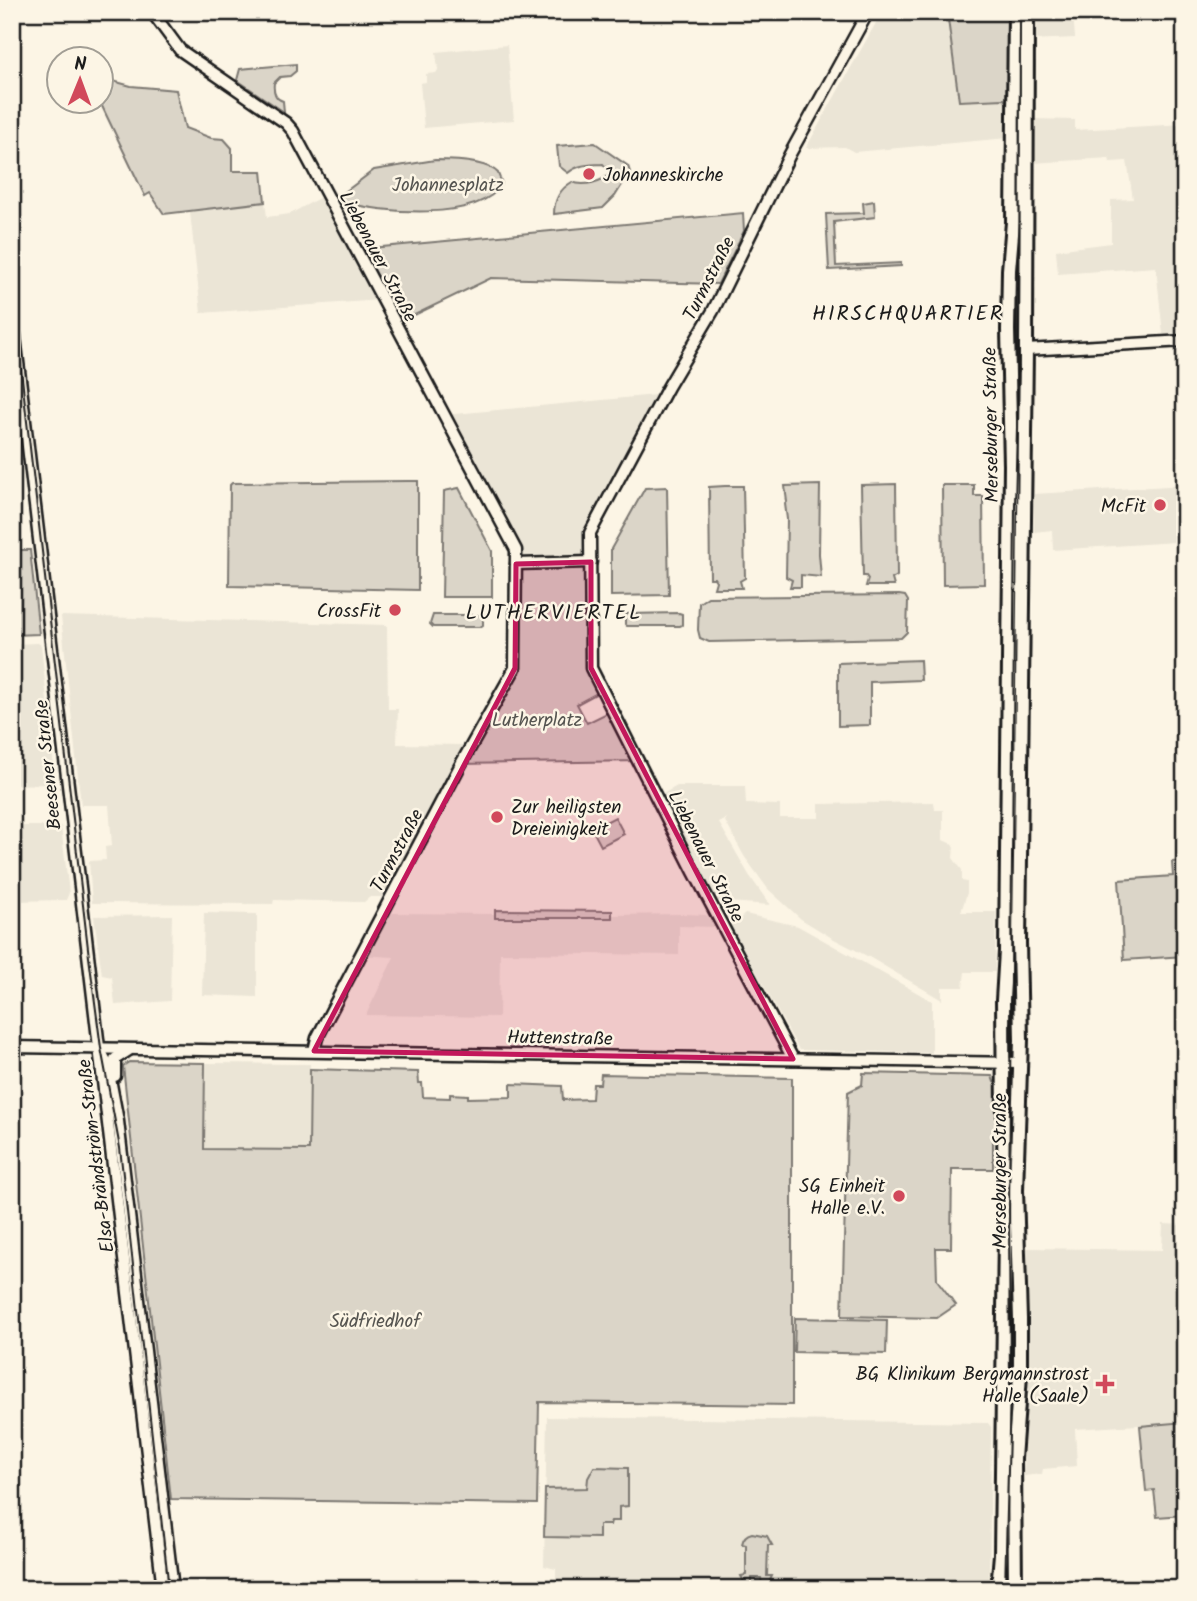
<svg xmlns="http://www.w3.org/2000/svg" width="1197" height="1601" font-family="Kalam,sans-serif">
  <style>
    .built { fill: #ebe5d6 }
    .green { fill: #dbd5c8; stroke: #7c7872; stroke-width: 2 }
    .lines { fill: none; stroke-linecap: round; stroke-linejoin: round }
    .tertiary-casing { stroke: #1c1c1c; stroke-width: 15 }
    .primary-casing { stroke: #1c1c1c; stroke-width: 18 }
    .tertiary { stroke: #fcf5e5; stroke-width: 10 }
    .primary { stroke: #fcf5e5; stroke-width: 12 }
    .tram { stroke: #1c1c1c; stroke-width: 2 }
    .marked { fill: #c2185b; fill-opacity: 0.2; stroke: #c2185b; stroke-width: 5; stroke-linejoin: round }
    .poi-dot { fill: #d1495b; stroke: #fcf5e5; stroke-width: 2.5 }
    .labels { text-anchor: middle; stroke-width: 5; stroke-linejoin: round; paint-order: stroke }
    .poi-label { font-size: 19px; fill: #1c1c1c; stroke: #fcf5e5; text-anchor: end }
    .park-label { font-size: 19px; fill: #555450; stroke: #fcf5e5 }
    .street-label { font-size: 19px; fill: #1c1c1c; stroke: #fcf5e5 }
    .neighbourhood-label { font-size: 21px; letter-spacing: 2px; fill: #1c1c1c; stroke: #fcf5e5 }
  </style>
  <rect width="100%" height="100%" fill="#fcf5e5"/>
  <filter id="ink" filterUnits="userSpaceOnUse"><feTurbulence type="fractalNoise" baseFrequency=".0143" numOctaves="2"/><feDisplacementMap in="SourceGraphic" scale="14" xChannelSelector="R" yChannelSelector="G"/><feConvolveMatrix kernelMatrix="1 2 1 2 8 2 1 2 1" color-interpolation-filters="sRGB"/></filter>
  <g filter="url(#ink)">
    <g class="built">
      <polygon points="882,12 947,12 959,101 1005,99 1008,105 1008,138 854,152 845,147 806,148"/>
      <polygon points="1019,12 1024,12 1022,334 1017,337 1015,336 1014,331"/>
      <polygon points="1031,12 1073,12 1075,38 1031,40"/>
      <polygon points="507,45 514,120 424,128 420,83 426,82 426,74 436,73 438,70 436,52"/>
      <polygon points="1032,119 1075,120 1075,130 1185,124 1185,333 1163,334 1156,267 1058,274 1056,250 1111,243 1111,200 1133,199 1127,161 1110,162 1109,158 1033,163"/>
      <polygon points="321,197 380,300 201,313 190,212 265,202 267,217 290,214"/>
      <polygon points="1014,365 1022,365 1017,751 1011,751"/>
      <polygon points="666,394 590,533 591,562 516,564 516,550 444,415"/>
      <polygon points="1185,485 1185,599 1182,599 1175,542 1053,550 1052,530 1034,532 1034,494"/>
      <polygon points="61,616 387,625 388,709 398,709 397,744 466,745 383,897 370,897 364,902 274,900 273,904 92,903 89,861 106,860 105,847 112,846 109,805 81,805"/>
      <polygon points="38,643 41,645 55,777 51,784 12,785 12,644"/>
      <polygon points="1011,757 1017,757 1017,1047 1014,1053 1009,1056 1006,1043"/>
      <polygon points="677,786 745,786 746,804 780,805 780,818 819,818 819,804 934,802 935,810 943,810 943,840 954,845 953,858 962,870 962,881 967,882 967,893 961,912 996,912 995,972 965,972 963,987 942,987 942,1000 869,957 832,938 801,919 768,889 744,856 725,821 727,818 719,823 749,875 770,905 716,901 659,796"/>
      <polygon points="12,826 61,826 69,893 66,900 12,901"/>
      <polygon points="204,913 257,914 257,997 202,995"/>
      <polygon points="392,913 495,914 496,918 611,918 612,915 684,914 706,915 718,927 679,926 679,955 500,953 499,1017 366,1015 394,957 359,955"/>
      <polygon points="745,914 798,926 932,1001 932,1053 799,1050 731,926"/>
      <polygon points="172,915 170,1001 115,1005 112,977 102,975 94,916"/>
      <polygon points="205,1063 310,1064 309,1151 204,1149"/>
      <polygon points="1163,1224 1185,1225 1185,1422 1075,1429 1077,1466 1043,1469 1042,1474 1024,1476 1027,1248 1162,1250"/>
      <polygon points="1007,1296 1015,1296 1012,1589 1002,1589"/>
      <polygon points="547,1417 988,1423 991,1427 989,1589 646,1589 646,1586 556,1585 556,1569 544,1566"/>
    </g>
    <g class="green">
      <polygon points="947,12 1008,12 1008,105 1004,99 959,101"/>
      <path d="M296 64V71L290 76 280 77 274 83C273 91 275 99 283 101L284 112 237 80 240 69Z"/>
      <polygon points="102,78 131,86 176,90 185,128 211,138 224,139 232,148 232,171 262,171 265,202 164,214 150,193 145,196 100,102"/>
      <path d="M595 143 628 166 630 172 615 196 603 208 554 214C554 200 560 189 572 182 584 187 602 182 611 173L603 164C587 165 579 164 568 173L559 166 557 146Z"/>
      <path d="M435 160C450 160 487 161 498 173 498 174 502 183 502 184 478 223 380 212 342 202L341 195 374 170Z"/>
      <polygon points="874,201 875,217 834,222 836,266 901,263 901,266 829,270 826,214 864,213 863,203"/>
      <polygon points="743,213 744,231 718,284 491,278 396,324 358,253 371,248"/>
      <polygon points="407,481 418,481 418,590 229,586 230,485 232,483"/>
      <polygon points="896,484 897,576 892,579 894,586 866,586 868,579 866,576 863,576 861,485"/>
      <polygon points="820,485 819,554 821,577 801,575 801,587 790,587 792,580 786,577 787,519 785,504 787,502 785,486"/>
      <polygon points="942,485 974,485 974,496 983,496 984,584 943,585"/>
      <polygon points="725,486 743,486 745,578 740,581 742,588 714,588 716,581 714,578 710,578 709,487"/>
      <polygon points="667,487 669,595 611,596 611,549 645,488"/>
      <polygon points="459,488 492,551 492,597 442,597 444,491"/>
      <polygon points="12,550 30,550 39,634 12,635"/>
      <polygon points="591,562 591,668 603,690 577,704 587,723 613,710 639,761 461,764 515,668 516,564"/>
      <polygon points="899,595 905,596 908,601 907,632 901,638 709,642 700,638 698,630 699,603 708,597"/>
      <polygon points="679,613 682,614 682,625 680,626 627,626 625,624 625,615 627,614"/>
      <polygon points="433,615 481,615 483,617 483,625 480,627 433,627 430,624"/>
      <polygon points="920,660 921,680 870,682 870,725 838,726 838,663"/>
      <polygon points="615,817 624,834 601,846 592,829"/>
      <polygon points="1185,861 1185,956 1124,960 1119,880 1173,876 1172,862"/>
      <polygon points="495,910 612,911 612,918 495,918"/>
      <polygon points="129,1062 205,1063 204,1149 309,1150 310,1069 418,1072 419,1083 422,1083 423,1097 450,1098 450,1094 468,1095 468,1098 511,1097 511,1084 562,1086 563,1100 592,1099 593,1084 600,1084 601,1074 792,1078 792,1405 539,1402 537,1504 171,1499 123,1066"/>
      <polygon points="863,1073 992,1076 994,1082 1001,1082 1002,1140 993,1139 993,1169 952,1169 951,1248 936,1248 937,1280 956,1305 937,1318 842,1316 848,1092 862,1085"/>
      <polygon points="795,1318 887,1320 886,1354 794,1352"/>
      <polygon points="1185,1422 1185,1515 1157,1517 1154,1490 1146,1491 1140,1426"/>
      <polygon points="594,1467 628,1468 628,1506 619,1507 619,1521 611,1521 610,1525 599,1525 599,1538 544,1537 545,1489 587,1488 588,1478"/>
      <path d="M752 1533 767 1536 772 1545H768L767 1576H772L769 1583 762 1586 761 1578H751V1586L744 1582 741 1576 746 1575V1545L742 1544C743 1538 747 1534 752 1533Z"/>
    </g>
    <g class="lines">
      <defs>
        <g id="tertiary">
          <polyline points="152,12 180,50 286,123 293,131 516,550 515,668 461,764 317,1038 314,1051"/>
          <polyline points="12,311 163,1589"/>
          <polyline points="1026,350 1185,341"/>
          <polyline points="516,564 591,562"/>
          <polyline points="12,1047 1020,1063"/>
          <polyline points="101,1052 107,1063 118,1121 173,1589"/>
          <polyline points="793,1059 694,872 591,668 590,533 668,387 713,311 790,154 868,12"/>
          <polyline points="115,1076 115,1059 129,1050"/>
        </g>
        <g id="primary">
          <polyline points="998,1589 1001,1554 1005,1232 1003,1000 1006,951 1011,465 1008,330 1009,270 1013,222 1015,12"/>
          <polyline points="1015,1589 1014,1459 1020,1375 1020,1319 1016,1190 1021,1040 1019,943 1026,350 1027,12"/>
        </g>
      </defs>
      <use href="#tertiary" class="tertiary-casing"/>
      <use href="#primary" class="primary-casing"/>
      <use href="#tertiary" class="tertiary"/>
      <use href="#primary" class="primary"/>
      <g class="tram">
        <polyline points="12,292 89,957 101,1048 120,1148 169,1589"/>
        <polyline points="1005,1589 1010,1391 1009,1211 1015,505 1019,350 1020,12"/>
      </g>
    </g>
  </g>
  <path class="marked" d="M591 562V668L793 1059 314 1051 515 668 516 564Z"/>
  <g class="poi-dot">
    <circle cx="589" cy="174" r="7"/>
    <circle cx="1160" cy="505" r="7"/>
    <circle cx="395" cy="610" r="7"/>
    <circle cx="497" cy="817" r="7"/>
    <circle cx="899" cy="1196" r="7"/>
    <path d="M1101.5 1373.5h7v7h7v7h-7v7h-7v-7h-7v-7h7z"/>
  </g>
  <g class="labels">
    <g class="poi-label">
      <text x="603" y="181" text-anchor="start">Johanneskirche</text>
      <text x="1146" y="512">McFit</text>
      <text x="381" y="617">CrossFit</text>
      <text x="511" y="813" text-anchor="start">Zur heiligsten<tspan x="511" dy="22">Dreieinigkeit</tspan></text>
      <text x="885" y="1192">SG Einheit<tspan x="885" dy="22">Halle e.V.</tspan></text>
      <text x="1089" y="1380">BG Klinikum Bergmannstrost<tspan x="1089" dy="22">Halle (Saale)</tspan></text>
    </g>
    <g class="park-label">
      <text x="448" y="191">Johannesplatz</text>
      <text x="537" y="726">Lutherplatz</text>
      <text x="375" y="1327">Südfriedhof</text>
    </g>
    <g class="street-label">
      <text transform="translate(379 256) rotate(62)" y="7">Liebenauer Straße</text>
      <text transform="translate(708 278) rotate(-63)" y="7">Turmstraße</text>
      <text transform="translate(990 425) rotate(-91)" y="7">Merseburger Straße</text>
      <text transform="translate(47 765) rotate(-96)" y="7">Beesener Straße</text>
      <text transform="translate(396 850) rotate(-62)" y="7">Turmstraße</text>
      <text transform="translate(707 856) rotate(63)" y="7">Liebenauer Straße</text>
      <text transform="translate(560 1037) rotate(1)" y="7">Huttenstraße</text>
      <text transform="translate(95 1156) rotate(-97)" y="7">Elsa-Brändström-Straße</text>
      <text transform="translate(999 1171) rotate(-90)" y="7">Merseburger Straße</text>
    </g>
    <g class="neighbourhood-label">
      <text x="908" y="320">HIRSCHQUARTIER</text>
      <text x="554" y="619">LUTHERVIERTEL</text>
    </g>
  </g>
  <rect width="1197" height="1601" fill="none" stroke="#fcf5e5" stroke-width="42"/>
  <rect x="21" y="21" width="1155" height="1559" fill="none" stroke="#1c1c1c" stroke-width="2.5" filter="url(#ink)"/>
  <g transform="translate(80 80) rotate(1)"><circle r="33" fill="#fcf5e5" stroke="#a29e95" stroke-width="2"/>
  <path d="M0-5L12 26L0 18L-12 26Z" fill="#d1495b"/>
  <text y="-10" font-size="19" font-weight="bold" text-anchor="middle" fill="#1c1c1c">N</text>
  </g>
</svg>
